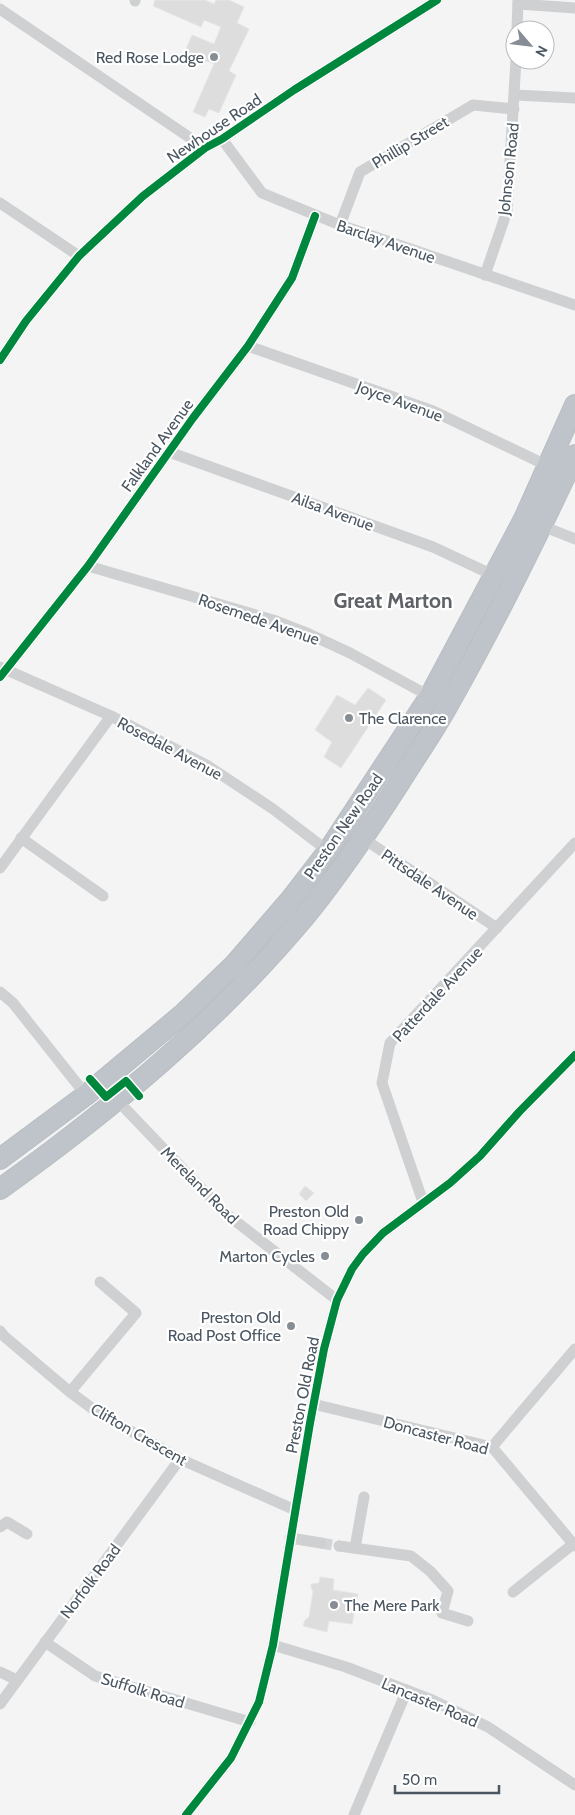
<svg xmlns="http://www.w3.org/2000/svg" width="575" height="1815" font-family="Cabin,sans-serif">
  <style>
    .building { fill: #ddddde; stroke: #e5e6e7 }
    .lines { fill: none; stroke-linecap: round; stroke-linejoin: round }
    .street-tunnel { stroke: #d2d4d7; stroke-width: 11; stroke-dasharray: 11 5.5; stroke-linecap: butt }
    .highway-casing { stroke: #b9bec3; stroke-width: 22 }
    .street { stroke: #ced0d2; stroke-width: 11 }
    .highway { stroke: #bec4c9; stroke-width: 20 }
    .cycleway-casing { stroke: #fff; stroke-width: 11 }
    .cycleway { stroke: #00873e; stroke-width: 8 }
    .poi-dot { fill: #868d94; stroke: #fff; stroke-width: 2 }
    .labels { text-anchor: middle; stroke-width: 4.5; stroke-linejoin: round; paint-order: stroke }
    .poi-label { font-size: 16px; fill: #4a5661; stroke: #fff; text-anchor: end }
    .street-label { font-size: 16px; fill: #4a5661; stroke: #fff }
    .district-label { font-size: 21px; font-weight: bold; fill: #5f6368; stroke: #fff }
  </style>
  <rect width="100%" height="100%" fill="#f4f4f4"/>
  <g class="building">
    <polygon points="155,0 205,0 214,4 216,0 229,0 244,7 237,23 249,29 229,71 236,75 219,113 209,109 205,117 193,112 214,64 207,61 205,63 184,54 192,35 214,44 221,27 204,20 201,27 153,6"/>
    <polygon points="368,688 386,700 341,768 324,757 332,742 315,730 337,695 355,705"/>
    <polygon points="305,1186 314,1193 306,1201 299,1194"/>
    <polygon points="320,1577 334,1579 333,1590 358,1594 352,1624 329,1621 327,1632 303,1626 305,1620 309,1617 313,1592 311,1587 311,1584 319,1583"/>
  </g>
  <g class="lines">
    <polyline class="street-tunnel" points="321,1543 339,1546"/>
    <defs>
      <g id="highway">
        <polyline points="0,1159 86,1095 183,1014 234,965 291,899 328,851 430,696 524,519 575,405"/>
        <path d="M0 1189C112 1109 219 1020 307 914 341 872 371 827 400 782 416 756 434 731 448 705 494 624 536 539 575 455"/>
      </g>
    </defs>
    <use href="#highway" class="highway-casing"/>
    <g class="street">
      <polyline points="135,1 135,0"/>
      <polyline points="518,4 575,8"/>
      <polyline points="0,9 205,148"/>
      <polyline points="517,30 518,0"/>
      <polyline points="515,95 575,98"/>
      <polyline points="222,139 262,193 340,225 575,305"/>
      <polyline points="0,203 79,256"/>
      <polyline points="340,225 360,172 473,105 514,109"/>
      <polyline points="485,275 507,211 516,60"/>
      <polyline points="248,346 433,411 548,466"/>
      <polyline points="0,360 26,321 79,256 143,196 205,148 222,139 294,90 437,0"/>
      <polyline points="169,452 433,547 495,576"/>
      <polyline points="537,524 575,539"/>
      <polyline points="88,566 273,620 309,634 350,653 433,698"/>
      <polyline points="0,667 111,716 208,766 273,809 328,851"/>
      <polyline points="0,677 88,566 193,418 248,346 292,278 315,216"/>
      <polyline points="21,838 103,896"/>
      <polyline points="364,839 497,928"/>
      <polyline points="0,868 111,716"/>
      <polyline points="0,992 13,1003 86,1095"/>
      <polyline points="117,1100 225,1213 337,1300"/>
      <polyline points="423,1202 382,1083 390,1043 575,843"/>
      <polyline points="0,1331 5,1337 70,1392 97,1412 180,1459 295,1510"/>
      <polyline points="70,1392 136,1313 100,1282"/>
      <polyline points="313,1404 492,1447 575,1546"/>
      <polyline points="492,1447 575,1349"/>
      <polyline points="0,1527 7,1522 27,1534"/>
      <polyline points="290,1538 321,1543"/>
      <polyline points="339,1546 411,1556 430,1571 448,1591 442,1613 468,1621"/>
      <polyline points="355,1548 364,1497"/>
      <polyline points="513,1592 573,1544"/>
      <polyline points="45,1642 95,1676 250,1722"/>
      <polyline points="273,1645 346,1667 432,1700 488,1727 575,1785"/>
      <polyline points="0,1672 17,1680"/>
      <polyline points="0,1704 180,1459"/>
      <polyline points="186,1815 231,1758 259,1702 273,1645 310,1423 324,1349 337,1300 352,1269 363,1254 383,1233 450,1183 480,1156 519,1112 575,1055"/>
      <polyline points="354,1815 407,1690"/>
    </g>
    <use href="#highway" class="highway"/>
    <defs>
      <g id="cycleway">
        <polyline points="0,360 26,321 79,256 143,196 205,148 222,139 294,90 437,0"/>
        <polyline points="0,677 88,566 193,418 248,346 292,278 315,216"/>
        <polyline points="90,1079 106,1097 126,1081 139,1096"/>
        <polyline points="186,1815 231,1758 259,1702 273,1645 310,1423 324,1349 337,1300 352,1269 363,1254 383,1233 450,1183 480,1156 519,1112 575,1055"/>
      </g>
    </defs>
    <use href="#cycleway" class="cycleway-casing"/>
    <use href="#cycleway" class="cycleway"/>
  </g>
  <g class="poi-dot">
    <circle cx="214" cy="57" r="5"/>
    <circle cx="349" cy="718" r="5"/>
    <circle cx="359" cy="1220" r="5"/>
    <circle cx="325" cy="1256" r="5"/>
    <circle cx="291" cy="1326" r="5"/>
    <circle cx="334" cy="1605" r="5"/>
  </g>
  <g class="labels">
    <g class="poi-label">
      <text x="204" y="63">Red Rose Lodge</text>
      <text x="359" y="724" text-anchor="start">The Clarence</text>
      <text x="349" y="1217">Preston Old<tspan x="349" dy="18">Road Chippy</tspan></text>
      <text x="315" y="1262">Marton Cycles</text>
      <text x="281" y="1323">Preston Old<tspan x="281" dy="18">Road Post Office</tspan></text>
      <text x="344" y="1611" text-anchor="start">The Mere Park</text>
    </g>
    <g class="street-label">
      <text transform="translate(214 128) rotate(-34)" y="6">Newhouse Road</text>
      <text transform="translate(410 142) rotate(-31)" y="6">Phillip Street</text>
      <text transform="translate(508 169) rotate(-84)" y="6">Johnson Road</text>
      <text transform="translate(386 241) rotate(19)" y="6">Barclay Avenue</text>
      <text transform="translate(400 401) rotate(20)" y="6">Joyce Avenue</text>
      <text transform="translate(157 445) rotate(-54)" y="6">Falkland Avenue</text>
      <text transform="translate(333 511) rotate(20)" y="6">Ailsa Avenue</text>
      <text transform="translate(259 619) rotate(19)" y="6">Rosemede Avenue</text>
      <text transform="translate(170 748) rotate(28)" y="6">Rosedale Avenue</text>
      <text transform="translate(343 826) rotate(-55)" y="6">Preston New Road</text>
      <text transform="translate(430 884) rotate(34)" y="6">Pittsdale Avenue</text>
      <text transform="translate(437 994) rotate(-47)" y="6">Patterdale Avenue</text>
      <text transform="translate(200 1185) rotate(45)" y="6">Mereland Road</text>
      <text transform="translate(302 1395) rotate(-79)" y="6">Preston Old Road</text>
      <text transform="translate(139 1434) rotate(30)" y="6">Clifton Crescent</text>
      <text transform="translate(436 1435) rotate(15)" y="6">Doncaster Road</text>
      <text transform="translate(90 1581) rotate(-53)" y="6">Norfolk Road</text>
      <text transform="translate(143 1690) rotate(17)" y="6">Suffolk Road</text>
      <text transform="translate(430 1702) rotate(23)" y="6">Lancaster Road</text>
    </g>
    <g class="district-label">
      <text x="393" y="608">Great Marton</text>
    </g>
  </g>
  <g transform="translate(530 45) rotate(118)"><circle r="24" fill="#ffffff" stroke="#b7bbc0"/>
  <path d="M0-4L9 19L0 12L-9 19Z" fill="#868d94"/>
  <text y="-8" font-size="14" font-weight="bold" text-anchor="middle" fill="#4a5661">N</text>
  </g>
  <path d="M395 1785v8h104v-8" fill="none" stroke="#4a5661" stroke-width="2.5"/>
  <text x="402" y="1785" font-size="15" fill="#4a5661" stroke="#ffffff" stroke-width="4" paint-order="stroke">50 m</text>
</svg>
